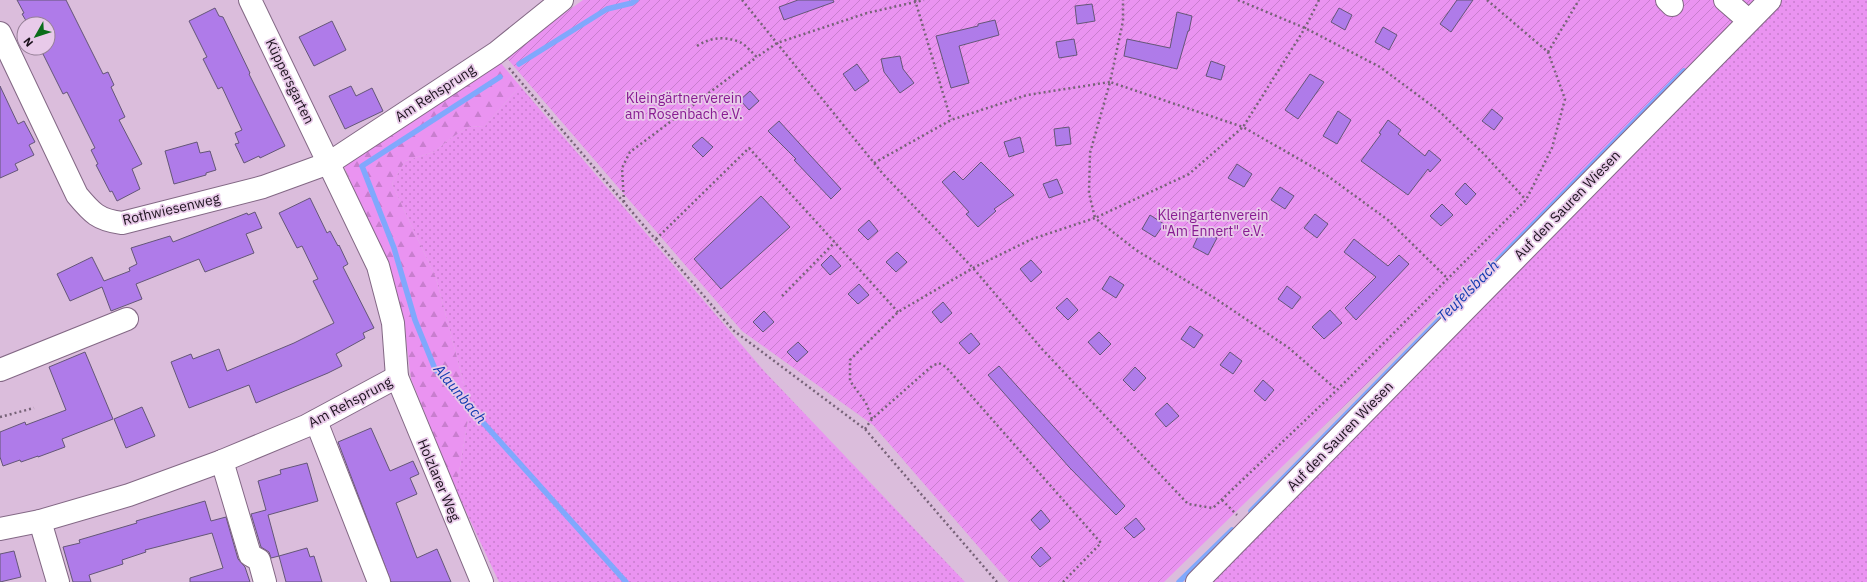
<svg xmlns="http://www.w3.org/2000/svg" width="1867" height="582" font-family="'IBM Plex Sans',sans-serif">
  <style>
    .grass { fill: url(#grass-dots) }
    .forest { fill: url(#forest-firs) }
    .garden { fill: url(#garden-furrows) }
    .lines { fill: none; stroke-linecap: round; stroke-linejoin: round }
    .stream { stroke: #80a8fd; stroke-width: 5.5 }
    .building { fill: #af7be9; stroke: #645677 }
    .minor-casing { stroke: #836885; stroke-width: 24 }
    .path { stroke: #766277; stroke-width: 2.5; stroke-dasharray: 2 3; stroke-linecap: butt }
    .minor { stroke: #fff; stroke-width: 22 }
    .labels { text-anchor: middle; stroke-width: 3.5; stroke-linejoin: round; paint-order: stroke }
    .street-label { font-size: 14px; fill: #1b111c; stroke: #e8cae9 }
    .park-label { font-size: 14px; fill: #881b92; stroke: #e8cae9 }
    .water-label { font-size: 15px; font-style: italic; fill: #113ab1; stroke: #e8cae9 }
  </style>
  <defs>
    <pattern id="grass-dots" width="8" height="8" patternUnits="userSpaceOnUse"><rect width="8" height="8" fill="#ea93f1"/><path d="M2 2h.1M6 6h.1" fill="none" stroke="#c87ece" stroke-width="1.8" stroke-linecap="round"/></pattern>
    <pattern id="forest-firs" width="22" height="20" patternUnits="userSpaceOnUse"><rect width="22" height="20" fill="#ea93f1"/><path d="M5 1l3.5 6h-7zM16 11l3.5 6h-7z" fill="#c87ece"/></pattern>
    <pattern id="garden-furrows" width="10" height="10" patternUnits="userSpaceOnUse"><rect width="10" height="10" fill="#ea93f1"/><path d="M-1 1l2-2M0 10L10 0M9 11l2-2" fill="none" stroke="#c87ece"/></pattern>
  </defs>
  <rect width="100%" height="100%" fill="#dbbddc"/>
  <g class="grass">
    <polygon points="1777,0 1867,0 1867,582 1212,582"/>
    <polygon points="520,86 764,371 965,582 499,582 456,490 470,407 436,278 392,184 405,161 434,152 451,138 470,126 484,127"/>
  </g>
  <polygon class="forest" points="489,49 520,86 484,127 470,126 451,138 434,152 405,161 392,184 436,278 470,407 456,490 411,379 404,324 386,263 343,164"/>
  <polygon class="garden" points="583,0 1760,0 1164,582 1009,582 873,425 742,331 505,56"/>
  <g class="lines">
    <g class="stream">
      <polyline points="519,64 607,9 632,3 636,0"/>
      <polyline points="500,77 362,166 394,248 415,320 435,369 626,582"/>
      <polyline points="1251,511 1684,71"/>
      <polyline points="1179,582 1232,530"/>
    </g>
  </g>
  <g class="building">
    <polygon points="17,0 66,0 103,74 108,72 114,85 111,87 125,117 119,120 142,164 132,169 140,189 117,201 112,191 110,192 96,165 98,164 91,150 95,148 67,92 63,94 40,48 48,48 48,24 28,24 22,14 24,13"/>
    <polygon points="798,0 833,0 834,2 784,20 779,7"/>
    <polygon points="1457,0 1473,0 1451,32 1440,24"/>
    <polygon points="1092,4 1095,21 1077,24 1075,6"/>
    <polygon points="215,8 219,16 223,17 250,73 249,74 285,146 260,158 259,156 244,163 235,144 239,143 235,133 242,130 222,87 218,89 203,59 207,57 189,21"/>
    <polygon points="1339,8 1352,15 1345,30 1331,22"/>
    <polygon points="1177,12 1192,16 1189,31 1188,31 1177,69 1124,56 1127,39 1170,48"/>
    <polygon points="995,20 999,35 959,46 969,83 951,88 936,36 978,26 978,24"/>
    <polygon points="332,21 346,50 314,66 299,37"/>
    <polygon points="1383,27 1397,35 1389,50 1375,42"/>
    <polygon points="1074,39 1077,55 1059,58 1056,42"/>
    <polygon points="900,56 903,69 914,83 900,93 884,72 881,59"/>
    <polygon points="1211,61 1225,66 1221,80 1206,76"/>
    <polygon points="857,64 869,81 855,91 843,74"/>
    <polygon points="1310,74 1324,82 1298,119 1285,110"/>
    <polygon points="0,86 18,124 24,121 35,142 29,145 34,155 15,164 18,170 0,178"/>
    <polygon points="351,86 356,96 372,88 383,111 345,129 329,96"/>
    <polygon points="750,91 759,101 749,110 740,100"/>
    <polygon points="1492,109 1503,118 1494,130 1482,121"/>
    <polygon points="1338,111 1351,120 1337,144 1323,136"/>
    <polygon points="1388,120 1401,130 1398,134 1425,156 1429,150 1441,160 1430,172 1428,169 1408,195 1361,161 1381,134 1379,133"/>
    <polygon points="779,121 841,189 831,199 794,160 796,159 768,131"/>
    <polygon points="1069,127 1071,144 1056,146 1054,129"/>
    <polygon points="702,137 713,147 703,157 692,146"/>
    <polygon points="1020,137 1024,152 1009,157 1004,142"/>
    <polygon points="197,142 200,153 210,151 216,170 206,173 206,175 174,184 165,151"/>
    <polygon points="981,162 1014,195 994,209 996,211 978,227 966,214 969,212 942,182 954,171 963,180"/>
    <polygon points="1237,164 1252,174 1244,187 1228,178"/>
    <polygon points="1057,179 1063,193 1049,198 1043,184"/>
    <polygon points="1465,183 1476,194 1466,205 1455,194"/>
    <polygon points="1280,187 1294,196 1285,209 1271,200"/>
    <polygon points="761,196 790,227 721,289 694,259"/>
    <polygon points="310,198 327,233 330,231 338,246 339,245 348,264 343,267 374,328 363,333 365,338 336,354 342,366 328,373 256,403 249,385 189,408 171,362 191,354 193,359 219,349 227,371 294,343 334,323 313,281 318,279 302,246 297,248 279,213"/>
    <polygon points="1442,204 1453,215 1441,226 1430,216"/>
    <polygon points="255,212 262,228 246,234 254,253 205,272 199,259 136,284 142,299 111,311 102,287 70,301 57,274 92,257 104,281 130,271 129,268 137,264 131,248 170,236 173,242 247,213 248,215"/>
    <polygon points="1315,214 1328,224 1317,238 1304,228"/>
    <polygon points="1150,215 1164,224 1155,237 1142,229"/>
    <polygon points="869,220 878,231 868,240 858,230"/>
    <polygon points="1201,230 1217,238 1208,255 1193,247"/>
    <polygon points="1354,239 1388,266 1399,255 1409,264 1356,320 1345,308 1376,277 1344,252"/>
    <polygon points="897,252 907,262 896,272 886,262"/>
    <polygon points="831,255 841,266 830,275 821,265"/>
    <polygon points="1031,260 1042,272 1031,282 1020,269"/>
    <polygon points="1110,276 1124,285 1116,298 1102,289"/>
    <polygon points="859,284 869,295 858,304 848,294"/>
    <polygon points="1287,286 1301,297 1292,309 1278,299"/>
    <polygon points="1067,298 1078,310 1068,320 1056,308"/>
    <polygon points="943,302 952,313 941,323 932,312"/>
    <polygon points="1330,310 1342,323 1324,339 1312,327"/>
    <polygon points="764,311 774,322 763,332 753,322"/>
    <polygon points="1190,326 1203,335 1194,348 1181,339"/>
    <polygon points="1099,332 1111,344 1100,355 1088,342"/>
    <polygon points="971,333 980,344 969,354 959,343"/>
    <polygon points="798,342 808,352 797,362 787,352"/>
    <polygon points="85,352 113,419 62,439 65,447 38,457 38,456 21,462 20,460 3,466 0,457 0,432 25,422 26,425 66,410 49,367"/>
    <polygon points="1230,352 1242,361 1233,374 1220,365"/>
    <polygon points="999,366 1125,506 1116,515 1069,467 988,375"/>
    <polygon points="1135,367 1146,378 1134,391 1123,380"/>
    <polygon points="1263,380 1274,390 1265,401 1254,391"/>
    <polygon points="1167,403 1179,416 1166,427 1155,414"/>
    <polygon points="142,407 155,436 126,448 114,419"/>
    <polygon points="371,428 390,471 413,461 419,474 410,478 417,494 396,503 417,558 437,549 451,582 391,582 338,442"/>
    <polygon points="307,463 318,501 268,515 279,556 307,548 310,557 314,556 322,582 286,582 279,556 271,558 269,552 261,547 251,514 266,510 258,481 281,474 280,470"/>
    <polygon points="205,501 211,521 226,517 238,559 245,567 250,582 190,582 190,578 223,568 212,533 145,550 146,552 122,560 123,564 89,575 91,582 73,582 63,547 80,543 79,540 137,523 136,521"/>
    <polygon points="1041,510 1050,521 1040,530 1031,520"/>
    <polygon points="1136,518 1145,529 1134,538 1124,528"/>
    <polygon points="1041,547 1051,558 1040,567 1031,557"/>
    <polygon points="14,551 21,577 0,582 0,554"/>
  </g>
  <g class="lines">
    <defs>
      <g id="minor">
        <polyline points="250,0 378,266 393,323 397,377 482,582"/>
        <polyline points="1667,0 1672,5"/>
        <polyline points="1725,0 1748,20"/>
        <path d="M0 33 77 195C92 213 98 220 122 223L263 187 329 163 496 53 562 0"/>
        <polyline points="0,370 127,319"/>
        <polyline points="316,421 379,582"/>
        <polyline points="222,461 250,555 259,560 265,582"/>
        <polyline points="40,521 58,582"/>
        <polyline points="0,529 40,521 129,495 222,461 306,426 397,377"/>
        <polyline points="1197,582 1770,0"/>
      </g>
    </defs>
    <use href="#minor" class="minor-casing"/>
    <g class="path">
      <polyline points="742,0 883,174 973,268 1042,349 1188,504 1213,508 1337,390 1526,200 1552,148 1565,99 1548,52"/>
      <polyline points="915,0 951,120"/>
      <polyline points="1238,0 1305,28 1380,67 1439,111 1484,154 1526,200"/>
      <polyline points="1319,0 1305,28 1243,127 1110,82 1090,153 1089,193 1095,218 1189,174 1243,127 1325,174 1388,220 1447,278"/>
      <polyline points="1487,0 1548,52 1579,0"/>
      <path d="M697 46C711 37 724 36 740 42 746 45 752 53 757 57L777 43 867 13 924 0"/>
      <polyline points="509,68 733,330 865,429 997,582"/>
      <polyline points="874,163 951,120 1027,95 1110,82 1123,21 1123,0"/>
      <polyline points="624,202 622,168 630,152 757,57"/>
      <polyline points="656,239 749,148 898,312"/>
      <polyline points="782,296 835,242"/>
      <polyline points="0,417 34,408"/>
      <polyline points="872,419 866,403 850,381 850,360 898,312 973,268 1032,239 1095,218 1136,250 1213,297 1289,348 1337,390"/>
      <polyline points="865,429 872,419 932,366 939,363 946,367 1101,543 1063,582"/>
      <polyline points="1222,500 1237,515"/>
    </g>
    <use href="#minor" class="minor"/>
  </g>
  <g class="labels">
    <g class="street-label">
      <text transform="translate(290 81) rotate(64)" y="5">Küppersgarten</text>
      <text transform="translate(435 93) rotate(-33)" y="5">Am Rehsprung</text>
      <text transform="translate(1567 205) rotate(-46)" y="5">Auf den Sauren Wiesen</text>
      <text transform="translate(171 209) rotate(-13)" y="5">Rothwiesenweg</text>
      <text transform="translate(350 402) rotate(-28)" y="5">Am Rehsprung</text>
      <text transform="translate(1340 436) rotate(-46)" y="5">Auf den Sauren Wiesen</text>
      <text transform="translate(439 480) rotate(67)" y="5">Holzlarer Weg</text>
    </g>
    <g class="park-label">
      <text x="684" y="103">Kleingärtnerverein<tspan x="684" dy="16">am Rosenbach e.V.</tspan></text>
      <text x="1213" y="220">Kleingartenverein<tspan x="1213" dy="16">"Am Ennert" e.V.</tspan></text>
    </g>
    <g class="water-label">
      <text transform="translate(1468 291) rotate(-45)" y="5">Teufelsbach</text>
      <text transform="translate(460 394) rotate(50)" y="5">Alaunbach</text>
    </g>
  </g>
  <g transform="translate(36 36) rotate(231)"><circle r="19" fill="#e8cae9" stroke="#968097"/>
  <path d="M0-3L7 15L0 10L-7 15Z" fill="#0b6d1a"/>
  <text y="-6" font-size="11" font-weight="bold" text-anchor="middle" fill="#1b111c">N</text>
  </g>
</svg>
